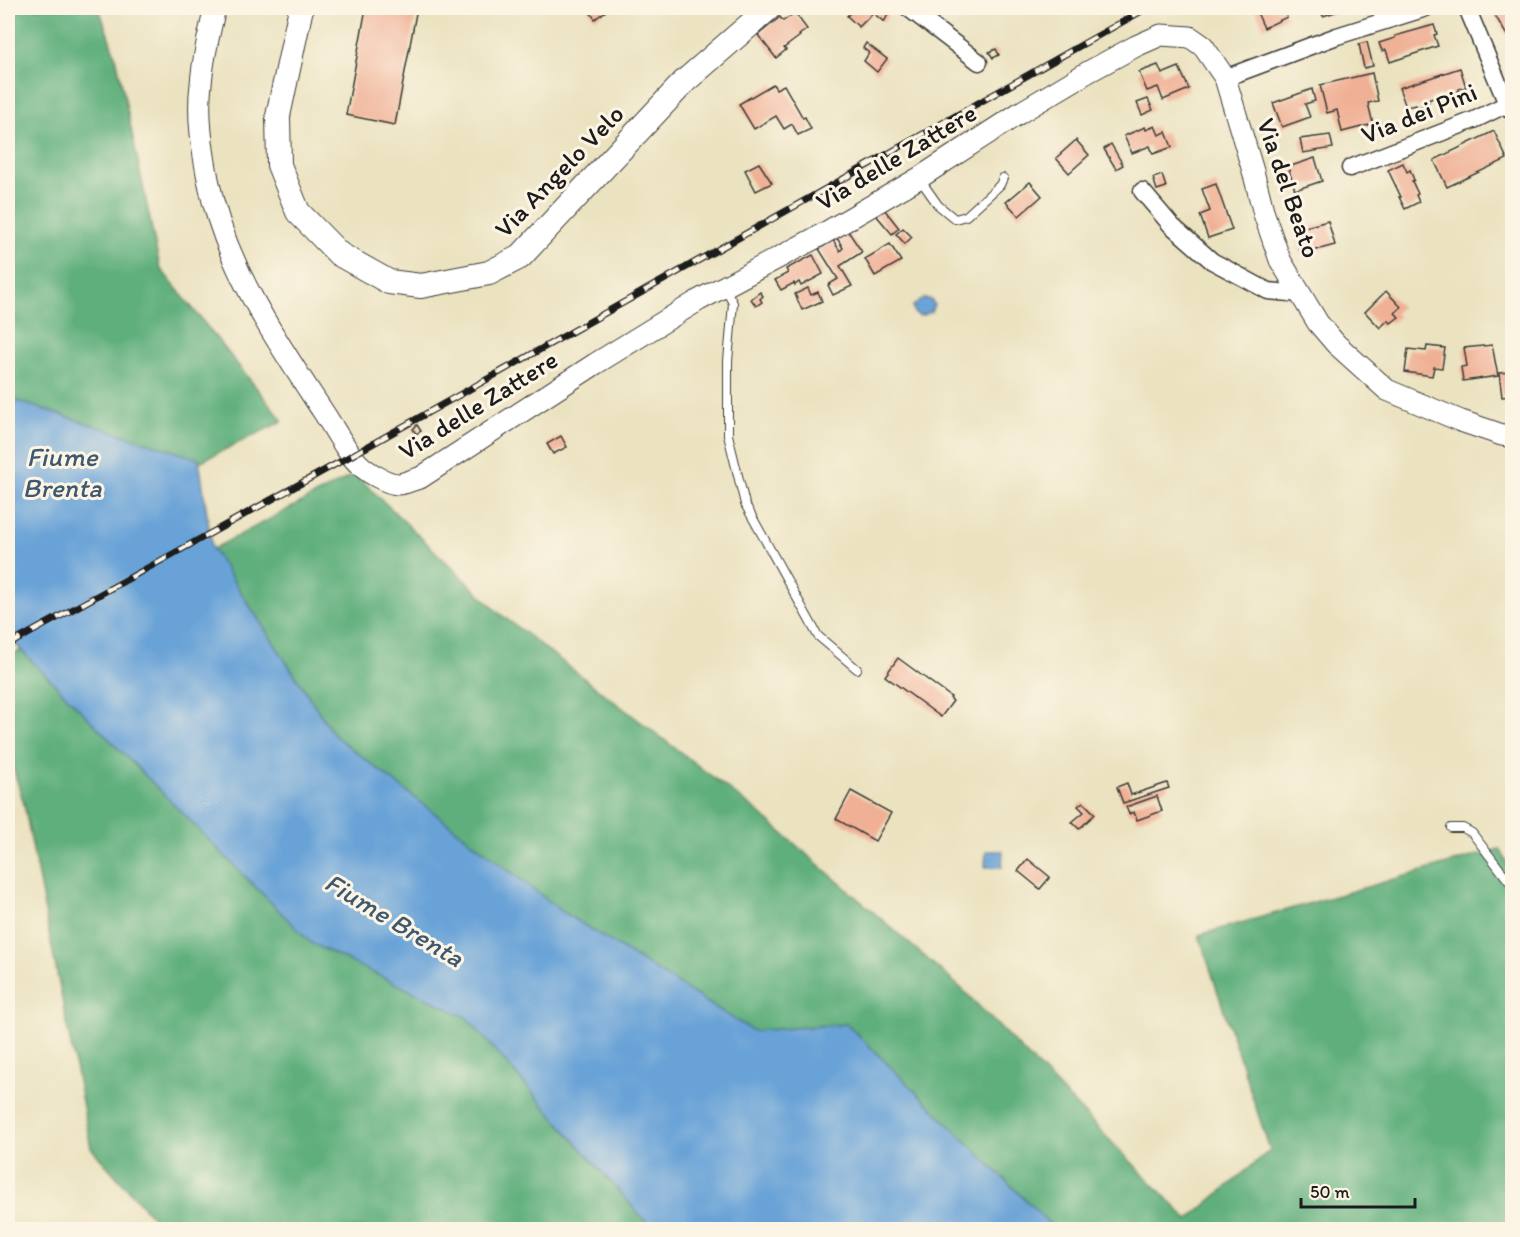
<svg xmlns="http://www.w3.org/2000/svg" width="1520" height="1237" font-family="Itim,sans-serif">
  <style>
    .forest { fill: #5faf7b; stroke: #3e664c; stroke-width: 1.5 }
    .water { fill: #68a2d7; stroke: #425f7a; stroke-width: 1.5 }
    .building { fill: #f0b095 }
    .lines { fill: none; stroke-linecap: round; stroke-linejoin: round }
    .service-casing { stroke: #3b3a35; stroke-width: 10 }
    .minor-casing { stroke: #3b3a35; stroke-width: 19 }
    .tertiary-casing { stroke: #3b3a35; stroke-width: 23 }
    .secondary-casing { stroke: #3b3a35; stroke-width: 26 }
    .service { stroke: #fff; stroke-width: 8 }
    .minor { stroke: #fff; stroke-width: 16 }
    .tertiary { stroke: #fff; stroke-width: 21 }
    .secondary { stroke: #fff; stroke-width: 24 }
    .rail-casing { stroke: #1c1c1c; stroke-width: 7 }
    .rail { stroke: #fcf5e5; stroke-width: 4.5; stroke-dasharray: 14; stroke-linecap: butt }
    .labels { text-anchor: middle; stroke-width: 6; stroke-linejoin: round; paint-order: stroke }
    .street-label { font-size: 26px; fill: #1c1c1c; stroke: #fcf5e5 }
    .water-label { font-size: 27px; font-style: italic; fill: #3e5870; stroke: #fcf5e5 }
  </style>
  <rect width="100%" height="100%" fill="#fcf5e5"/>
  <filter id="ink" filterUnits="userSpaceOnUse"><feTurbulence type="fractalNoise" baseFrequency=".0167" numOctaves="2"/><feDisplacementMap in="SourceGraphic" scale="12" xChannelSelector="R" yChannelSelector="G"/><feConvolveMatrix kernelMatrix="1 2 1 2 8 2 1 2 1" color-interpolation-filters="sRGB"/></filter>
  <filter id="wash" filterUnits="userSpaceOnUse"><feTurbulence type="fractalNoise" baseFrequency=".008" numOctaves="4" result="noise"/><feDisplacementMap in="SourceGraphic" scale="24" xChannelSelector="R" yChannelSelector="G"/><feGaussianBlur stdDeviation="1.35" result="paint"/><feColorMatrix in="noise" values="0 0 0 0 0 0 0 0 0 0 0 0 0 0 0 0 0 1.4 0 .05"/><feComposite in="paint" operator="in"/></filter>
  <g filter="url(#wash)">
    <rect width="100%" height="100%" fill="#ebe2c0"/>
    <g class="forest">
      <polygon points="8,8 99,8 117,61 160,268 283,421 8,556"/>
      <polygon points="355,474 499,613 758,812 962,989 1188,1220 1270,1150 1199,935 1500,849 1512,872 1512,1229 163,1229 91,1148 24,804 8,751 8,657"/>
    </g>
    <g class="water">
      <polygon points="923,299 929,299 932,301 934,304 931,312 920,316 914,313 913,306"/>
      <polygon points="8,398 199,459 212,548 334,735 560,910 753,1031 847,1024 1055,1229 652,1229 466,1017 311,943 8,637"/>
      <polygon points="986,851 1003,851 1002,867 985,867"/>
    </g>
    <g id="blocks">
      <g class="building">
        <polygon points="366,8 417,8 395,125 346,115"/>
        <polygon points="424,8 461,8 459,15 424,9"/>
        <polygon points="587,8 610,8 595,19"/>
        <polygon points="855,8 888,8 891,9 884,22 873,13 859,27 847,16"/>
        <polygon points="1255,8 1282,8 1287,17 1264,28"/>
        <polygon points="1319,8 1347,8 1323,16"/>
        <polygon points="1501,8 1512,8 1512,37 1509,39 1493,12"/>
        <polygon points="795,13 807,29 799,35 800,36 784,48 786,50 776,58 758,35 780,17 783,21"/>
        <polygon points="1434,25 1437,34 1434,35 1438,46 1390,62 1386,50 1382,51 1379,43 1395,38 1395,36"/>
        <polygon points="1367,42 1373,66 1364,68 1359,44"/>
        <polygon points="866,43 887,59 877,72 864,61 869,53 863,48"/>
        <polygon points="996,49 999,55 993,58 989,52"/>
        <polygon points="1158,65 1162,74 1179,67 1189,89 1163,100 1158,87 1147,91 1139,72"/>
        <polygon points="1460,68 1466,87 1459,89 1459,91 1454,93 1455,95 1448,97 1447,95 1441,97 1441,95 1428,100 1429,102 1424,103 1424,105 1417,107 1416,105 1406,107 1399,88"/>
        <polygon points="1372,73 1378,101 1368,103 1373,124 1342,132 1337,110 1327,113 1320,85"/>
        <polygon points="773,84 776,89 784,85 803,118 805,117 811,129 798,135 792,124 784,129 776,116 754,129 739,104"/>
        <polygon points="1312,89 1315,101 1305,104 1310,117 1282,127 1273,103"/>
        <polygon points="1148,99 1153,110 1142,115 1137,103"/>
        <polygon points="1385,123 1386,129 1375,132 1373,126"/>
        <polygon points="1155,126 1159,135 1166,132 1172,147 1153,154 1150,146 1132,153 1124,136 1145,127 1146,130"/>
        <polygon points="1494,131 1507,159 1447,187 1434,160"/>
        <polygon points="1330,135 1333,148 1303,153 1300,139"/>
        <polygon points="1076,140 1089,155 1069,173 1056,158"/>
        <polygon points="1111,144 1123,165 1116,169 1104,149"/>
        <polygon points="1315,158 1322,181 1295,190 1288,167"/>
        <polygon points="759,163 772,183 756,191 745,170"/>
        <polygon points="1403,163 1407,172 1410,170 1414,180 1412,181 1418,194 1416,195 1419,202 1405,209 1399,197 1401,197 1388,170"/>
        <polygon points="1162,175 1166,187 1157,190 1153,178"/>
        <polygon points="1030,182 1042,196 1019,216 1006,202"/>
        <polygon points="1216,184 1232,230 1208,238 1200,215 1210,211 1202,189"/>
        <polygon points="884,209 899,228 892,234 876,215"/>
        <polygon points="1328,221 1335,245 1301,254 1294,230"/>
        <polygon points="903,228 912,237 905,244 896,234"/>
        <polygon points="848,231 862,252 840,266 852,286 833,295 828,285 838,279 819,249 833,240 840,251 843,248 837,238"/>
        <polygon points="890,244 901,261 875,276 865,259"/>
        <polygon points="813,255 823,274 801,286 799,282 795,285 794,283 781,290 775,280 788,273 786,269"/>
        <polygon points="808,288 811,295 818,292 822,301 802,310 795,294"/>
        <polygon points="1386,291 1401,307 1395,313 1399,317 1391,323 1388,320 1380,328 1365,312"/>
        <polygon points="760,292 763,296 760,299 762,302 756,306 751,299"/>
        <polygon points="1492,345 1498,376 1463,381 1461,367 1467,366 1464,348"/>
        <polygon points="1427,346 1445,348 1442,368 1434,367 1432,376 1405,372 1408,349 1426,351"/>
        <polygon points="1512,372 1512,396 1502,397 1499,373"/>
        <polygon points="417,425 421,431 416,434 413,429"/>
        <polygon points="561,436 567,447 553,454 547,444"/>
        <polygon points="898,658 951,697 950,698 953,701 941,717 885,676"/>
        <polygon points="1127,783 1131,795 1167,783 1169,788 1123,803 1117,787"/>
        <polygon points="851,791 891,813 875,841 836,819"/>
        <polygon points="1157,796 1162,811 1137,820 1134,812 1129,814 1126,807"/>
        <polygon points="1083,802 1095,814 1079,829 1072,822 1084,812 1078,806"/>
        <polygon points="1028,859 1050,877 1040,889 1018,871"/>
      </g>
    </g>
  </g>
  <g filter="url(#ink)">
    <use href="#blocks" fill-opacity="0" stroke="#3b3a35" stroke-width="1.5"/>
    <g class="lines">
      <defs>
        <g id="service">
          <polyline points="919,178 938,205 955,219 966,216 1000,185 1003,178"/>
          <polyline points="724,287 733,303 728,361 728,435 745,504 818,636 857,669"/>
          <polyline points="1451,828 1463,828 1472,833 1512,885"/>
        </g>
        <g id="minor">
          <polyline points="908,8 979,62"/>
          <polyline points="1467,8 1507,104 1512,112"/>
          <polyline points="1225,78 1337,36 1426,8"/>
          <polyline points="1350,168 1474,120 1507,104"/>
          <polyline points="1142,191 1171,225 1212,261 1268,291 1301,294"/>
        </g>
        <path id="tertiary" d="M215 8C209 33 203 58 201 84 197 115 202 148 208 179 224 264 275 339 322 410 333 426 347 454 361 466 369 473 388 484 398 484 405 484 413 479 420 478L595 364 699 300 823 234 919 178 1021 112 1088 72 1136 46 1161 35 1190 37 1203 46 1225 78 1253 171 1264 214 1280 260 1318 323 1336 344 1387 390 1461 421 1502 435 1512 437"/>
        <polyline id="secondary" points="301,8 278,116 279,165 298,212 339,254 389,282 421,286 489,273 520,257 685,81 769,8"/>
      </defs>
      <use href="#service" class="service-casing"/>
      <use href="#minor" class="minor-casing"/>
      <use href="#tertiary" class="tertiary-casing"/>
      <use href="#secondary" class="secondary-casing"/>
      <use href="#service" class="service"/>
      <use href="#minor" class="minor"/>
      <use href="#tertiary" class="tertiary"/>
      <use href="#secondary" class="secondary"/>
      <defs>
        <polyline id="rail" points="8,645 365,448 1147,8"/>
      </defs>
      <use href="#rail" class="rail-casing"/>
      <use href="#rail" class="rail"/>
    </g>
  </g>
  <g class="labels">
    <g class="street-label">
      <text transform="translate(1419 113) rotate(-22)" y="9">Via dei Pini</text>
      <text transform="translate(896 157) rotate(-31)" y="9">Via delle Zattere</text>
      <text transform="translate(559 171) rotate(-46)" y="9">Via Angelo Velo</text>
      <text transform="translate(1289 188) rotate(71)" y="9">Via del Beato</text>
      <text transform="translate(478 405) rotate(-32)" y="9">Via delle Zattere</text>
    </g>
    <g class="water-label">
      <text x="62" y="466">Fiume<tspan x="62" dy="31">Brenta</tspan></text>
      <text transform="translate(394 920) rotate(31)" y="9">Fiume Brenta</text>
    </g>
  </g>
  <rect width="1520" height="1237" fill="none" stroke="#fcf5e5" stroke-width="30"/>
  <path d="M1301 1198v9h114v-9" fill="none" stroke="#1c1c1c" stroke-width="3"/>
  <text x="1310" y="1198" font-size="18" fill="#1c1c1c" stroke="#fcf5e5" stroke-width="4.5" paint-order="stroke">50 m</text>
</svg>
